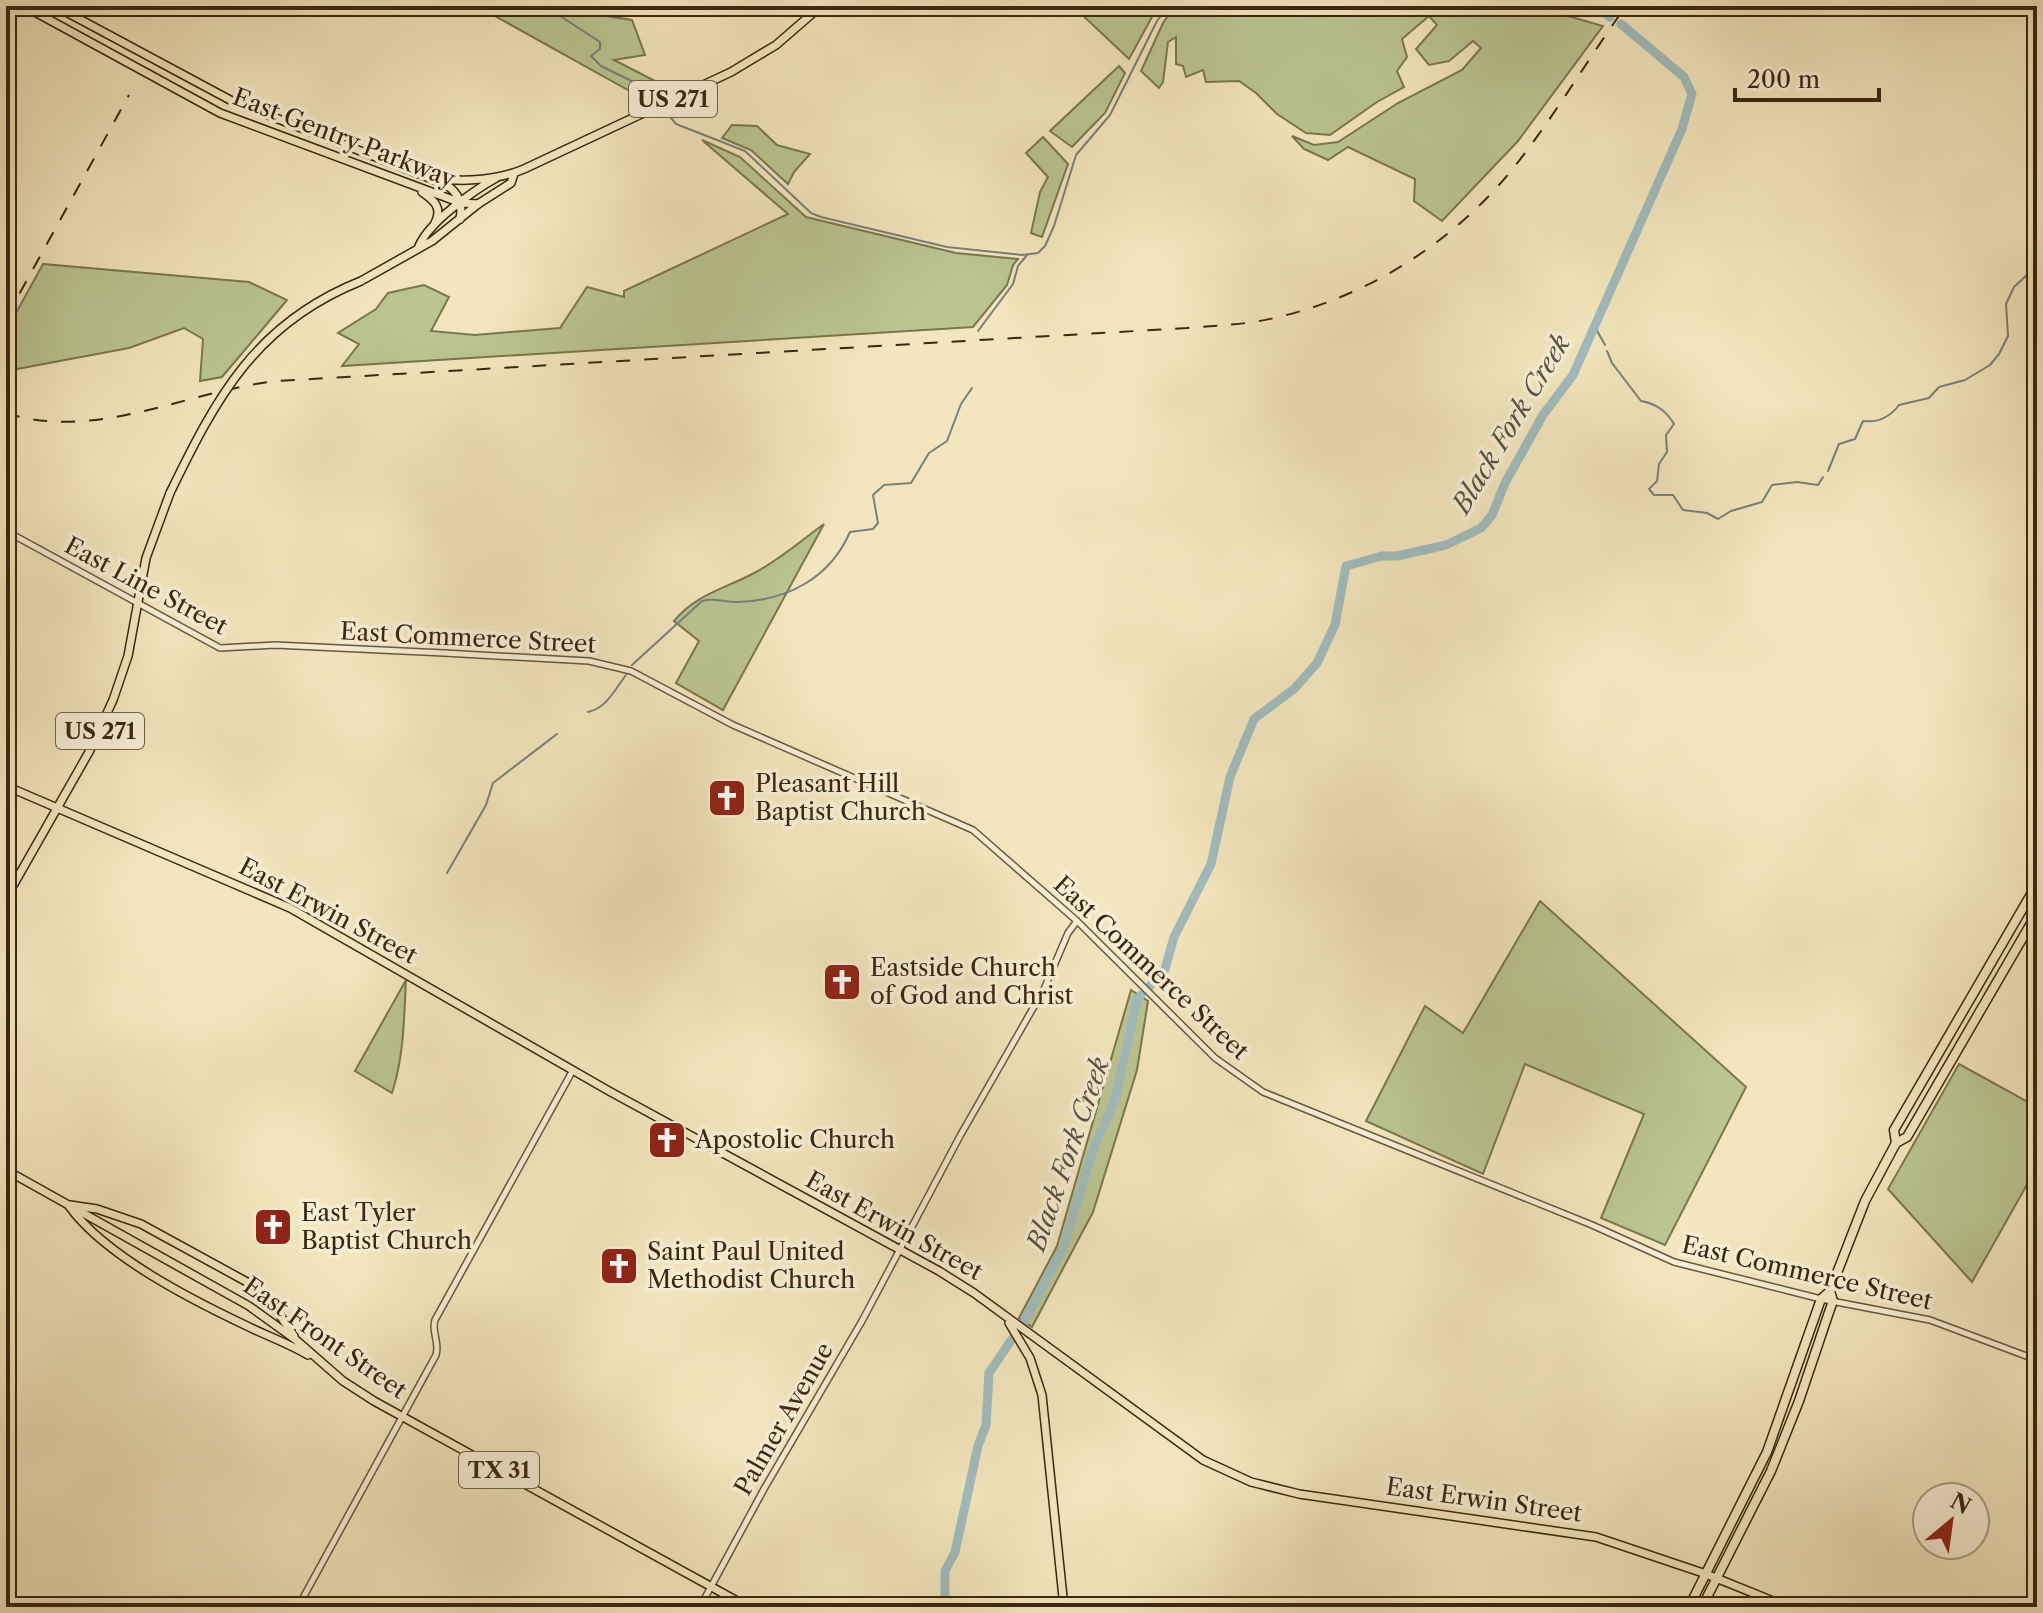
<svg xmlns="http://www.w3.org/2000/svg" width="2043" height="1613" font-family="'Libre Caslon Text',serif">
  <style>
    .green { fill: #bac592; stroke: #7a7651; stroke-width: 2 }
    .lines { fill: none; stroke-linecap: round; stroke-linejoin: round }
    .stream { stroke: #788078; stroke-width: 2 }
    .river { stroke: #a1bcbd; stroke-width: 9 }
    .minor-casing { stroke: #69563c; stroke-width: 8 }
    .major-casing { stroke: #3b2610; stroke-width: 10 }
    .highway-casing { stroke: #3b2610; stroke-width: 11 }
    .minor { stroke: #f7efd5; stroke-width: 5 }
    .major { stroke: #f3e6be; stroke-width: 7 }
    .highway { stroke: #f3e6be; stroke-width: 8 }
    .rail { stroke: #3b2610; stroke-width: 2; stroke-dasharray: 14 14; stroke-linecap: butt }
    .major-bridge-casing { stroke: #3b2610; stroke-width: 10; stroke-linecap: butt }
    .major-bridge { stroke: #f3e6be; stroke-width: 7 }
    .labels { text-anchor: middle; stroke-width: 7; stroke-linejoin: round; paint-order: stroke }
    .shield { fill: #f7efd5; stroke: #73624b; stroke-width: 2 }
    .shield-label { font-size: 22px; font-weight: bold; fill: #3b2610 }
    .street-label { font-size: 24px; fill: #3b2610; stroke: #f7efd5 }
    .poi-label { font-size: 24px; fill: #3b2610; stroke: #f7efd5; text-anchor: start }
    .water-label { font-size: 26px; font-style: italic; fill: #5a5344; stroke: #f7efd5 }
  </style>
  <rect width="100%" height="100%" fill="#f3e6be"/>
  <filter id="stains"><feTurbulence type="fractalNoise" baseFrequency=".0025" numOctaves="4"/><feColorMatrix values="0 0 0 0 .2 0 0 0 0 .09 0 0 0 0 .02 0 0 0 .5 -.17"/></filter>
  <radialGradient id="worn" r=".72"><stop offset=".6" stop-color="#630" stop-opacity="0"/><stop offset="1" stop-color="#630" stop-opacity=".3"/></radialGradient>
  <g class="green">
    <polygon points="477,6 565,6 575,11 632,20 645,55 614,60 659,83 635,94"/>
    <polygon points="1083,6 1158,6 1129,59 1078,11"/>
    <polygon points="1175,6 1533,6 1603,26 1518,141 1442,221 1414,201 1415,179 1348,147 1328,160 1304,149 1292,136 1314,145 1338,142 1398,103 1462,70 1481,48 1473,41 1449,61 1429,65 1416,49 1437,25 1429,16 1402,39 1407,57 1397,71 1404,87 1377,102 1330,135 1306,133 1277,114 1256,93 1239,81 1206,82 1203,70 1186,77 1183,66 1176,64 1176,37 1168,42 1163,82 1159,88 1141,71 1163,23"/>
    <polygon points="1119,66 1125,73 1105,113 1072,147 1050,131"/>
    <polygon points="732,125 757,126 777,145 810,154 794,172 788,184 751,150 722,138"/>
    <polygon points="1043,137 1068,164 1042,237 1031,233 1040,192 1048,177 1026,153"/>
    <polygon points="702,140 740,157 806,217 956,253 1018,259 1013,265 1007,285 973,327 342,366 359,344 338,333 376,309 388,293 424,285 449,297 431,331 475,335 560,328 587,287 624,297 624,291 788,214"/>
    <polygon points="43,264 249,282 287,300 222,377 200,381 203,339 184,328 129,348 6,371 6,331"/>
    <path d="M824 524 723 710 676 683 699 641 674 621C696 594 727 588 756 572 780 559 802 540 824 524Z"/>
    <polygon points="1540,901 1746,1087 1665,1245 1601,1218 1644,1114 1525,1064 1483,1174 1366,1121 1425,1006 1463,1033"/>
    <path d="M406 980C404 1019 404 1056 392 1093L355 1071Z"/>
    <polygon points="1131,990 1148,1001 1137,1070 1093,1212 1032,1327 1019,1318 1057,1246"/>
    <polygon points="1959,1064 2037,1107 2037,1167 1972,1282 1888,1189"/>
  </g>
  <g class="lines">
    <g class="stream">
      <polyline points="545,6 600,42 600,49 591,56 601,66 656,93"/>
      <polyline points="671,118 676,124 745,151 811,213 821,217 947,247 1022,255 1038,253 1045,246 1054,226 1076,155 1110,115 1157,21 1168,6"/>
      <polyline points="1595,327 1605,345"/>
      <polyline points="978,331 1013,284 1018,266 1027,255"/>
      <path d="M1607 351 1612 363 1641 401C1657 404 1666 411 1674 424L1666 435 1667 452 1659 464 1657 481 1649 489 1654 495H1673L1683 510 1707 513 1718 519 1731 511 1762 502 1772 485 1797 482 1818 485 1823 477"/>
      <path d="M1828 471 1839 444 1855 439 1863 421C1879 423 1890 417 1899 405L1929 398 1939 387 1965 380 1990 365 1999 354 2008 336 2006 304 2014 287 2030 272 2037 274"/>
      <path d="M632 665 702 601C714 597 726 603 739 602 788 600 830 578 850 532L873 529 878 523 873 495 884 485 911 483 929 453 947 441 961 404 972 388"/>
      <path d="M588 712C607 708 615 689 626 675"/>
      <polyline points="447,873 486,805 493,783 557,734"/>
    </g>
    <g class="river">
      <polyline points="1585,6 1600,10 1610,17"/>
      <polyline points="1150,986 1165,969 1174,937 1211,864 1230,777 1254,719 1294,689 1317,663 1335,625 1346,566 1382,556 1397,556 1446,545 1481,528 1492,515 1505,483 1543,415 1573,375 1682,129 1692,94 1684,77 1621,24"/>
      <polyline points="1024,1322 1064,1246 1093,1150 1115,1099 1137,1000 1141,995"/>
      <polyline points="945,1607 945,1571 955,1552 978,1446 986,1425 989,1373 1012,1339"/>
    </g>
    <defs>
      <g id="minor">
        <polyline points="6,531 220,648 275,645 444,653 589,661 631,671 733,725 973,830 1077,921 1215,1058 1263,1092 1592,1225 1674,1262 1821,1299 1930,1320 2037,1360"/>
        <path d="M298 1607 436 1355C440 1342 431 1332 435 1320L573 1070"/>
        <polyline points="700,1607 764,1489 862,1321 960,1136 1044,989 1068,933 1077,921"/>
      </g>
      <g id="major">
        <polyline points="24,6 220,113 461,203 478,204"/>
        <path d="M55 6 232 101 445 184C458 192 463 204 460 219"/>
        <path d="M438 178C464 183 501 179 524 169L731 72 776 45 821 6"/>
        <path d="M422 192C434 200 443 208 435 223"/>
        <path d="M419 246C429 222 473 191 496 178"/>
        <polyline points="361,281 432,241 478,204 511,183 514,174"/>
        <polyline points="6,786 290,908 609,1091 939,1271 974,1293 1203,1460 1251,1482 1299,1494 1596,1537 1706,1574 1788,1607"/>
        <polyline points="6,898 89,752 113,700 128,656 146,558 170,493"/>
        <polyline points="6,1170 249,1306 296,1340 343,1381 374,1401 748,1607"/>
        <polyline points="70,1205 97,1209 141,1224 247,1282 271,1302 294,1336"/>
        <path d="M69 1206C105 1256 192 1300 247 1326 267 1336 288 1343 308 1355"/>
        <polyline points="1009,1323 1030,1358 1042,1395 1064,1607"/>
      </g>
      <g id="highway">
        <polyline points="1896,1143 1894,1130 2037,884"/>
        <polyline points="1689,1607 1767,1452 1821,1299 1830,1291 1865,1201 1896,1143 1907,1137 2037,913"/>
        <polyline points="1702,1607 1771,1471 1799,1401 1828,1315 1833,1301 1830,1291"/>
      </g>
    </defs>
    <use href="#minor" class="minor-casing"/>
    <use href="#major" class="major-casing"/>
    <use href="#highway" class="highway-casing"/>
    <use href="#minor" class="minor"/>
    <use href="#major" class="major"/>
    <use href="#highway" class="highway"/>
    <g class="rail">
      <polyline points="6,318 129,95"/>
      <path d="M6 413C97 442 186 391 277 381L1187 328C1210 326 1232 325 1254 322 1354 305 1447 249 1511 171 1553 119 1587 60 1626 6"/>
    </g>
    <defs>
      <path id="major-bridge" d="M170 493C217 396 256 323 361 281"/>
    </defs>
    <use href="#major-bridge" class="major-bridge-casing"/>
    <use href="#major-bridge" class="major-bridge"/>
  </g>
  <defs>
    <symbol id="church-square" viewBox="-11 -11 22 22"><rect x="-9" y="-9" width="18" height="18" rx="4" fill="#8f2418" stroke="#f7efd5"/><path d="M-1.2-6h2.4v3.5h3.3v2.4h-3.3V6h-2.4V-.1h-3.3v-2.4h3.3Z" fill="#fff"/></symbol>
  </defs>
  <g fill-rule="evenodd">
    <use href="#church-square" x="705" y="776" width="44" height="44"/>
    <use href="#church-square" x="820" y="960" width="44" height="44"/>
    <use href="#church-square" x="645" y="1118" width="44" height="44"/>
    <use href="#church-square" x="251" y="1205" width="44" height="44"/>
    <use href="#church-square" x="597" y="1244" width="44" height="44"/>
  </g>
  <g class="labels">
    <g class="shield">
      <rect x="629" y="81" width="88" height="36" rx="6"/>
      <rect x="56" y="713" width="88" height="36" rx="6"/>
      <rect x="459" y="1452" width="80" height="36" rx="6"/>
    </g>
    <g class="shield-label">
      <text x="673" y="107">US 271</text>
      <text x="100" y="739">US 271</text>
      <text x="499" y="1478">TX 31</text>
    </g>
    <g class="street-label">
      <text transform="translate(344 138) rotate(21)" y="8">East Gentry Parkway</text>
      <text transform="translate(146 586) rotate(28)" y="8">East Line Street</text>
      <text transform="translate(468 638) rotate(3)" y="8">East Commerce Street</text>
      <text transform="translate(328 911) rotate(28)" y="8">East Erwin Street</text>
      <text transform="translate(1151 968) rotate(43)" y="8">East Commerce Street</text>
      <text transform="translate(894 1226) rotate(29)" y="8">East Erwin Street</text>
      <text transform="translate(1807 1273) rotate(13)" y="8">East Commerce Street</text>
      <text transform="translate(325 1338) rotate(35)" y="8">East Front Street</text>
      <text transform="translate(784 1419) rotate(-60)" y="8">Palmer Avenue</text>
      <text transform="translate(1484 1500) rotate(8)" y="8">East Erwin Street</text>
    </g>
    <g class="poi-label">
      <text x="755" y="792">Pleasant Hill<tspan x="755" dy="28">Baptist Church</tspan></text>
      <text x="870" y="976">Eastside Church<tspan x="870" dy="28">of God and Christ</tspan></text>
      <text x="695" y="1148">Apostolic Church</text>
      <text x="301" y="1221">East Tyler<tspan x="301" dy="28">Baptist Church</tspan></text>
      <text x="647" y="1260">Saint Paul United<tspan x="647" dy="28">Methodist Church</tspan></text>
    </g>
    <g class="water-label">
      <text transform="translate(1511 424) rotate(-59)" y="9">Black Fork Creek</text>
      <text transform="translate(1068 1154) rotate(-71)" y="9">Black Fork Creek</text>
    </g>
  </g>
  <rect width="2043" height="1613" fill="none" stroke="#f3e6be" stroke-width="32"/>
  <rect x="8" y="8" width="2027" height="1597" fill="none" stroke="#3b2610" stroke-width="4"/>
  <rect x="16" y="16" width="2011" height="1581" fill="none" stroke="#3b2610" stroke-width="2"/>
  <g transform="translate(1951 1521) rotate(29)"><circle r="38" fill="#f7efd5" stroke="#ac9f86" stroke-width="2"/>
  <path d="M0-6L14 30L0 20L-14 30Z" fill="#8f2418"/>
  <text y="-12" font-size="22" font-weight="bold" text-anchor="middle" fill="#3b2610">N</text>
  </g>
  <path d="M1735 88v12h144v-12" fill="none" stroke="#3b2610" stroke-width="4"/>
  <text x="1747" y="88" font-size="24" fill="#3b2610" stroke="#f7efd5" stroke-width="6" paint-order="stroke">200 m</text>
  <rect width="100%" height="100%" filter="url(#stains)"/>
  <rect width="100%" height="100%" fill="url(#worn)"/>
</svg>
